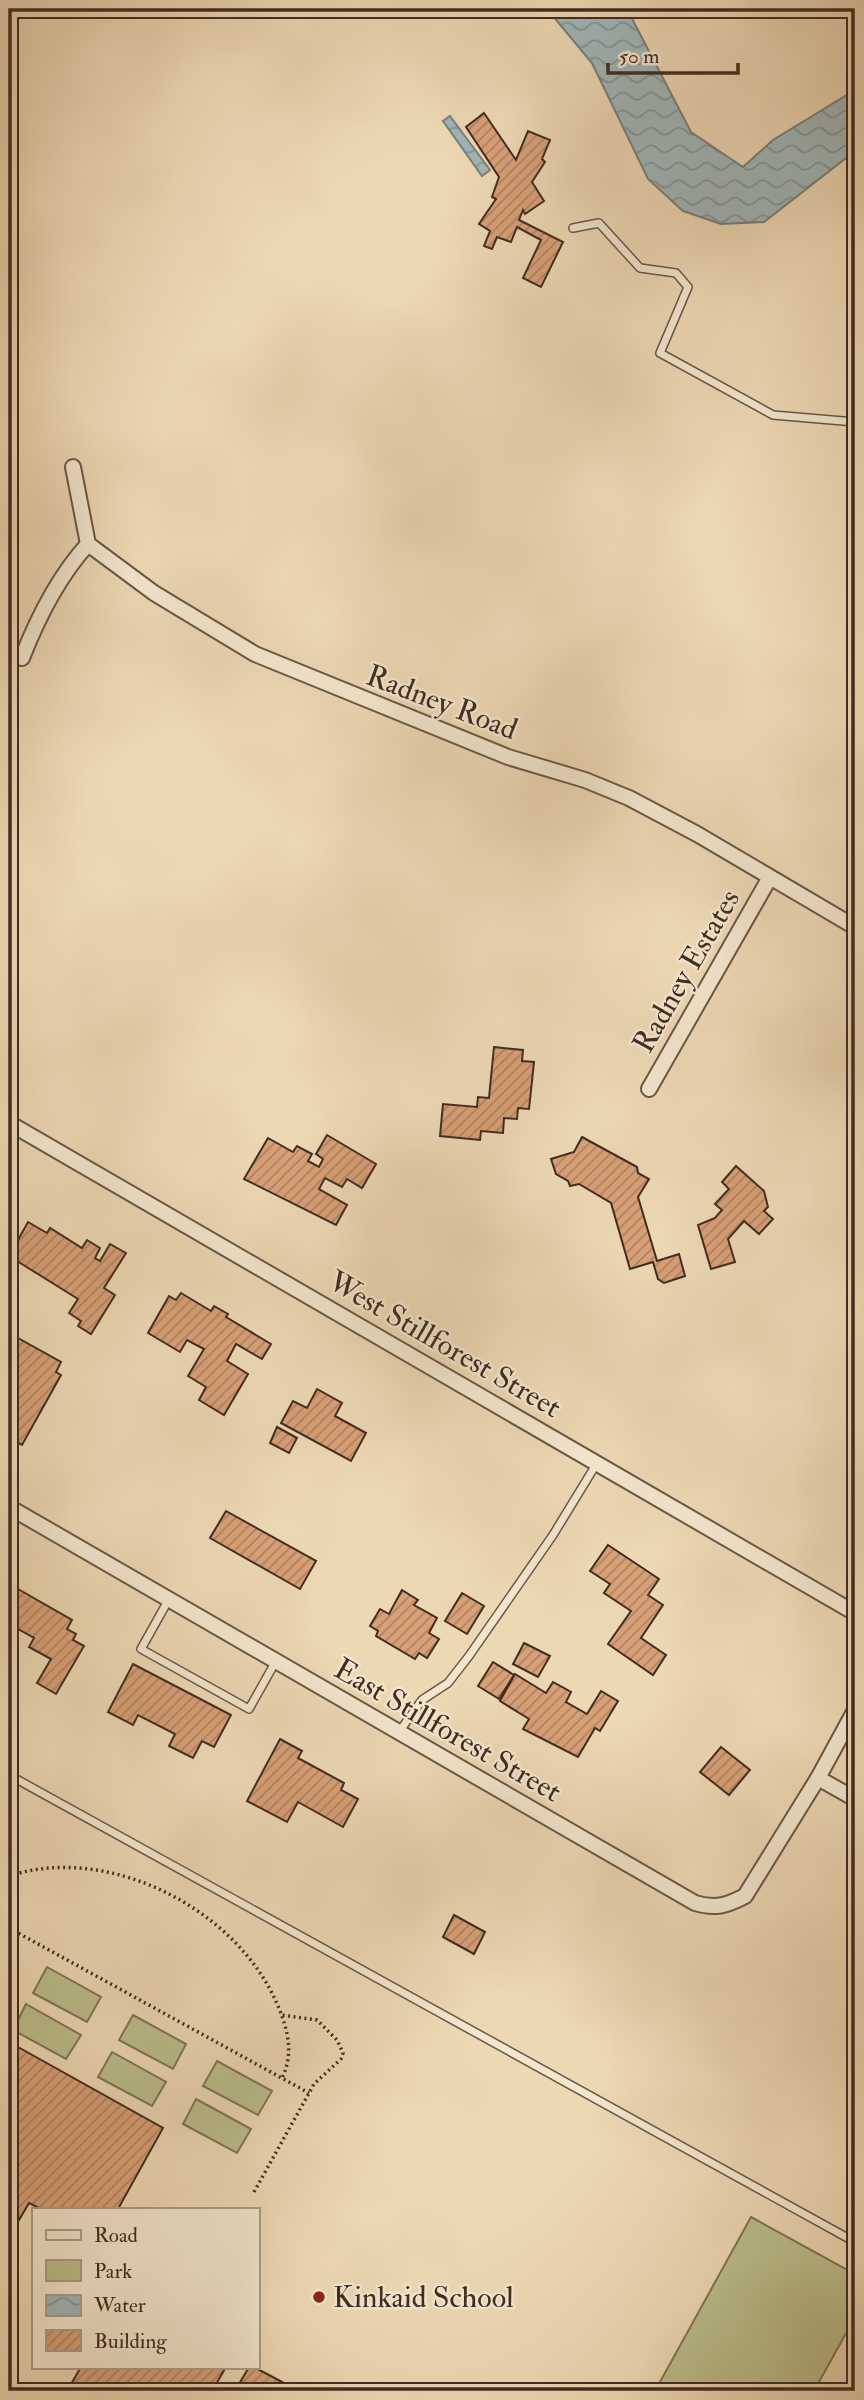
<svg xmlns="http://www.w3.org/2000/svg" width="864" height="2400" font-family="'IM FELL Double Pica',serif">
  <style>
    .park { fill: #bbbe8b; stroke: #7e7556; stroke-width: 2 }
    .water { fill: url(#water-waves); stroke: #7a7f7c; stroke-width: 2 }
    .building { fill: url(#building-hatch); stroke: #402c21; stroke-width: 2 }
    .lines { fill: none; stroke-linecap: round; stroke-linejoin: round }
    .service-casing { stroke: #6b5746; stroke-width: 10 }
    .minor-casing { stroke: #6b5746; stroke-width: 18 }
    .path { stroke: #402c21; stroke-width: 3.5; stroke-dasharray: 2 3.5; stroke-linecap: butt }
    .service { stroke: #f3e6ce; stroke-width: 7 }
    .minor { stroke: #f3e6ce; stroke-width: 14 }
    .poi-dot { fill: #8f2418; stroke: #f3e6ce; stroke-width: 2.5 }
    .labels { text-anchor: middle; stroke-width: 5; stroke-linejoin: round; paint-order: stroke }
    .street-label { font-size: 30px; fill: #402c21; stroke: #f3e6ce }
    .poi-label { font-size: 30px; fill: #402c21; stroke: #f3e6ce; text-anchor: start }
  </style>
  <defs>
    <pattern id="water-waves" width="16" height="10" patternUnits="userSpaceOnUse" patternTransform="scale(1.75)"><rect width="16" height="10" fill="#a0b6b9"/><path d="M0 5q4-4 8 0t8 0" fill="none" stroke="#849496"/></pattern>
    <pattern id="building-hatch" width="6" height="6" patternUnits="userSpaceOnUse" patternTransform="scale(1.75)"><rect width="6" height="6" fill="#d8a077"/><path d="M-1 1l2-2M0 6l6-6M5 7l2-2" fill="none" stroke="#b18361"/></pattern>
  </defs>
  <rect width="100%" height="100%" fill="#edd8b4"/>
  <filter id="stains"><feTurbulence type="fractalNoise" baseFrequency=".00286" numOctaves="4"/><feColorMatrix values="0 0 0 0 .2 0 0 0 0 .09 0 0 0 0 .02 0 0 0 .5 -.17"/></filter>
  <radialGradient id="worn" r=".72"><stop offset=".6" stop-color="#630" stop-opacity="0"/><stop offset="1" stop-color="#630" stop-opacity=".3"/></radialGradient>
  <g class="park">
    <polygon points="47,1967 101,1997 87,2022 33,1993"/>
    <polygon points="26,2004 81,2035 66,2059 13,2030"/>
    <polygon points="133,2015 186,2044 173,2069 119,2040"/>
    <polygon points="112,2052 166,2082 152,2106 98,2077"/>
    <polygon points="217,2061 272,2091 258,2115 203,2086"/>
    <polygon points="196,2099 251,2129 237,2153 183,2124"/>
    <polygon points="751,2217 855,2274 855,2317 814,2391 655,2391"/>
  </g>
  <g class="water">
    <polygon points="547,9 627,9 691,132 743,167 773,140 855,90 855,151 764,222 721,224 683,211 648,179 592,63"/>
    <polygon points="450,116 490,170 482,176 443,121"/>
  </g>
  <g class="building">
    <polygon points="484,113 516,160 528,131 550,140 542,159 545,162 532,182 544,201 525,214 523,210 519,220 563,242 541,287 523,278 541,240 517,227 511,242 497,237 492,249 484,246 490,231 479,224 496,199 492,197 499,177 466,127"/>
    <polygon points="494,1047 523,1050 522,1061 534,1062 529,1109 518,1108 517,1119 504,1118 503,1133 481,1131 480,1140 440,1136 443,1104 477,1107 478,1097 489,1098"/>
    <polygon points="327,1135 376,1164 362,1188 347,1179 342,1187 325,1178 319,1189 347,1205 336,1225 244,1179 268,1138 293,1152 297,1146 312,1154 308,1161 319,1167 323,1159 316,1154"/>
    <polygon points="582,1137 637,1167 638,1173 649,1179 638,1197 657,1261 679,1254 685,1276 664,1283 658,1279 653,1262 630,1269 611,1203 579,1184 570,1186 568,1181 556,1174 551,1159 574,1152"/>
    <polygon points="736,1166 764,1191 768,1207 764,1211 773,1219 759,1234 744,1221 728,1239 735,1262 711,1269 698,1225 715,1218 722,1210 715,1204 729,1189 722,1182"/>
    <polygon points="28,1222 47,1233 50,1228 82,1248 87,1240 100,1248 95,1258 100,1261 110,1244 126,1253 104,1288 115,1295 91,1334 78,1326 81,1321 69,1313 78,1299 9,1256"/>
    <polygon points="181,1293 211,1311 214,1306 228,1314 226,1317 271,1344 262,1359 236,1344 227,1361 248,1374 224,1415 199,1400 206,1387 188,1376 204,1349 187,1340 180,1352 148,1333 169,1296 176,1300"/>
    <polygon points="9,1333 61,1362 56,1372 61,1375 22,1445 9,1438 9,1363 11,1358 9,1356"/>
    <polygon points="317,1389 342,1403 335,1416 366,1433 351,1461 281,1423 293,1401 307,1408"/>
    <polygon points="277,1427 297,1438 289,1453 270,1443"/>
    <polygon points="226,1511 316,1561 300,1589 210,1538"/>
    <polygon points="608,1545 659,1579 648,1595 663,1605 641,1638 666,1655 653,1675 608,1644 631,1611 604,1593 610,1584 590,1571"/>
    <polygon points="18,1589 72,1620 67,1629 76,1634 73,1640 84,1646 56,1694 37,1683 51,1659 29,1647 34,1638 9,1624 9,1606"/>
    <polygon points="402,1590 418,1600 414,1605 437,1618 429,1633 439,1639 427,1658 419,1653 415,1659 376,1636 378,1631 370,1626 380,1609 389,1614"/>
    <polygon points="462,1593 484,1606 467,1634 445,1621"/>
    <polygon points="524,1643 550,1656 538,1677 513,1664"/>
    <polygon points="493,1662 514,1675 499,1699 478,1686"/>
    <polygon points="133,1664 231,1715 214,1747 202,1741 193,1758 169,1746 175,1734 138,1715 133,1725 108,1712"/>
    <polygon points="515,1674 546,1693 553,1682 571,1692 566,1702 587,1714 601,1691 618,1701 600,1731 595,1728 578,1757 523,1729 529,1719 500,1701"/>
    <polygon points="280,1739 302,1751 298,1758 344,1783 341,1790 358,1799 343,1827 298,1802 287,1822 247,1801"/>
    <polygon points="721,1747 750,1770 729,1795 700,1772"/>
    <polygon points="454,1915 485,1932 474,1954 443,1937"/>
    <polygon points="9,2042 163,2128 118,2209 41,2209 29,2203 19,2220 9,2214 9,2209 13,2212 16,2206 9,2202 14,2194 9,2191"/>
    <polygon points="81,2367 226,2367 212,2391 67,2391"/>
    <polygon points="249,2367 254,2367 299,2391 235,2391"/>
  </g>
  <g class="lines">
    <defs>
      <g id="service">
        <polyline points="573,228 599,223 640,268 676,273 688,287 660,353 773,415 855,422"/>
        <polyline points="169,1599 141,1649 249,1709 276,1661"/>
        <polyline points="399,1732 422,1700 448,1683 469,1656 553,1535 597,1463"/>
        <polyline points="9,1775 855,2242"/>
      </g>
      <g id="minor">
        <polyline points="73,467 88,544 154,593 255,654 508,757 585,780 629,798 697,834 855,927"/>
        <path d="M22 658C38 617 58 577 88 544"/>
        <polyline points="649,1089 769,879"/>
        <polyline points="9,1123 855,1613"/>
        <path d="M9 1507 695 1903C715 1909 726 1906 745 1896L818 1778 855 1710"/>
        <polyline points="818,1778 855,1799"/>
      </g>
    </defs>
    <use href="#service" class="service-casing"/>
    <use href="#minor" class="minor-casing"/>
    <g class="path">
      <path d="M9 1876C110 1843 238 1910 278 2006 288 2030 294 2054 282 2078"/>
      <polyline points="9,1928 309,2093"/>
      <polyline points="254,2192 314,2084 341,2059 343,2053 337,2040 317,2020 282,2015"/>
    </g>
    <use href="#service" class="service"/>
    <use href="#minor" class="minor"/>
  </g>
  <circle class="poi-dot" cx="319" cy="2297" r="7"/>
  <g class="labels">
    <g class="street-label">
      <text transform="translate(442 702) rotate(21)" y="10">Radney Road</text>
      <text transform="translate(686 971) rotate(-60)" y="10">Radney Estates</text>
      <text transform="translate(445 1344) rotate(30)" y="10">West Stillforest Street</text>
      <text transform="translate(448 1730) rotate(30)" y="10">East Stillforest Street</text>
    </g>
    <g class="poi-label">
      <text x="333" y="2307">Kinkaid School</text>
    </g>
  </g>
  <rect width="864" height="2400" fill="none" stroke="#edd8b4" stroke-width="35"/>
  <rect x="10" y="10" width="843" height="2379" fill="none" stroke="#402c21" stroke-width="3.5"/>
  <rect x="18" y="18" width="829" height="2365" fill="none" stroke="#402c21" stroke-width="2"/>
  <rect x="32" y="2208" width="228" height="161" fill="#f3e6ce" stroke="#ab9c89" stroke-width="2"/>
  <rect x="46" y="2230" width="35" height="10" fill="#f3e6ce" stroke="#ab9c89" stroke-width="2"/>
  <text x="94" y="2242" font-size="21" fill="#402c21">Road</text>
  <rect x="46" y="2260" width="35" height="21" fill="#bbbe8b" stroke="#ab9c89" stroke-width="2"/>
  <text x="94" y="2278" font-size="21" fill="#402c21">Park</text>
  <rect x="46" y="2295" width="35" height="21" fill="url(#water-waves)" stroke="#ab9c89" stroke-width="2"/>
  <text x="94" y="2312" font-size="21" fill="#402c21">Water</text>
  <rect x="46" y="2330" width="35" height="21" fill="url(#building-hatch)" stroke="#ab9c89" stroke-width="2"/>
  <text x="94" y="2348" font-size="21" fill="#402c21">Building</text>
  <path d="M608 63v10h130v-10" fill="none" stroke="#402c21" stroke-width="3.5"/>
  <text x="619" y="63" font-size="21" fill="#402c21" stroke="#f3e6ce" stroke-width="5" paint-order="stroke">50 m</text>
  <rect width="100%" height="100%" filter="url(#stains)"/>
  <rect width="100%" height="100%" fill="url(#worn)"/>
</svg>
